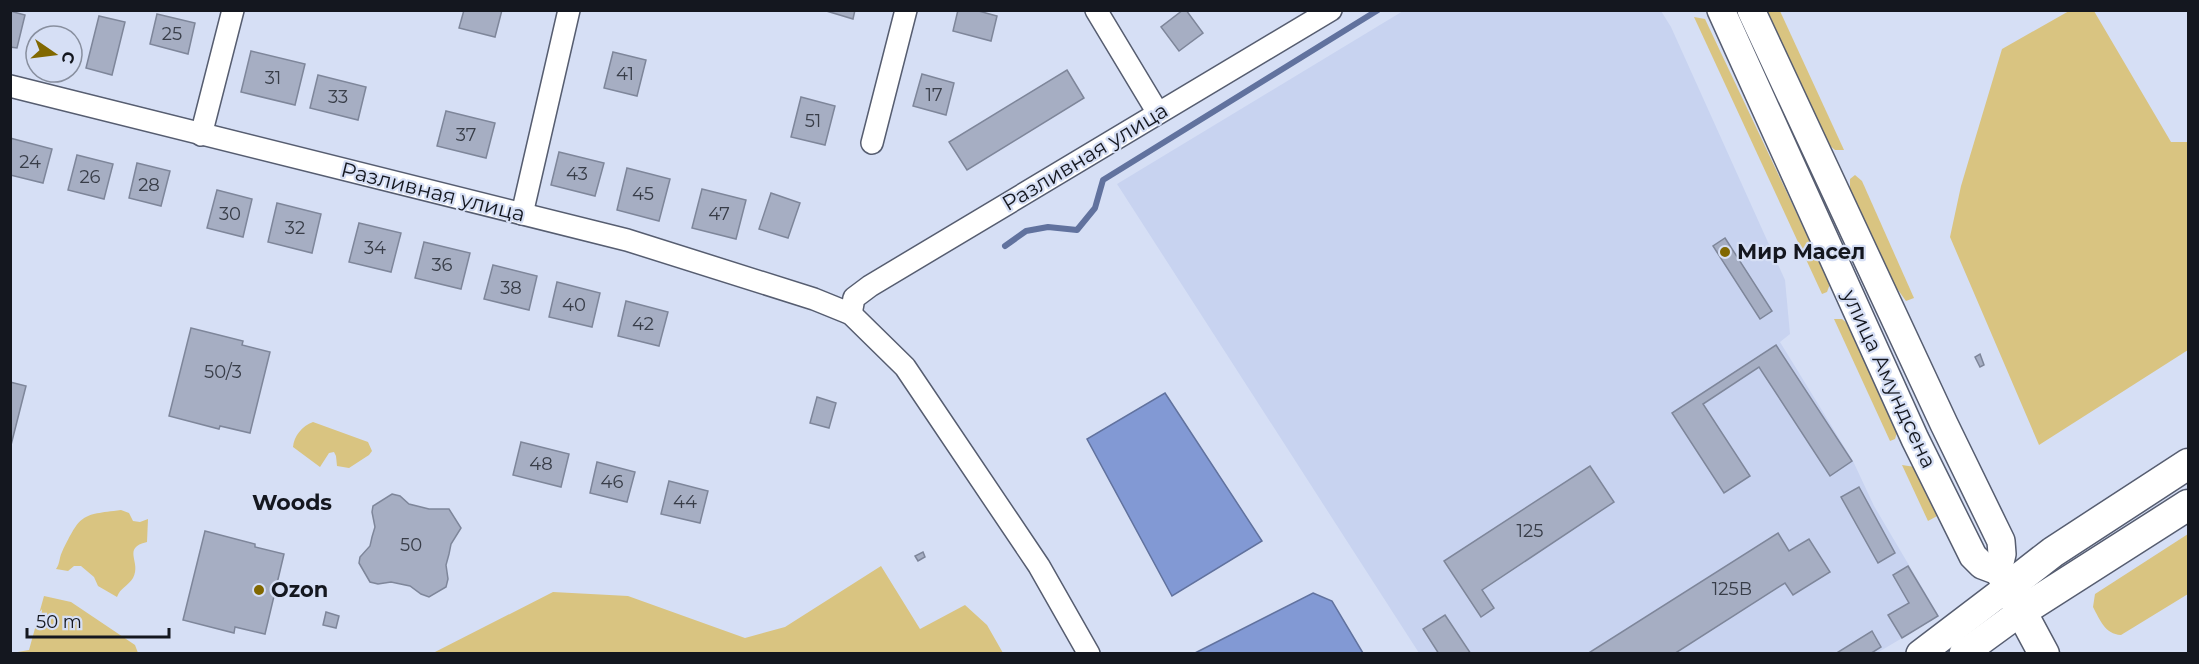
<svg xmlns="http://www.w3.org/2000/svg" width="2199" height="664" font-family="Montserrat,sans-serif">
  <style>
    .built { fill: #c8d3f0 }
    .green { fill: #d9c481 }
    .water { fill: #8299d4; stroke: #61729e; stroke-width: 1.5 }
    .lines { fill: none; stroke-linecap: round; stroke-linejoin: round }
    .stream { stroke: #61729e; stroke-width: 6 }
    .building { fill: #a6aec3; stroke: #7e869a; stroke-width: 1.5 }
    .minor-casing { stroke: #565d70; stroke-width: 24 }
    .tertiary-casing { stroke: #565d70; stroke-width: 30 }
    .secondary-casing { stroke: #565d70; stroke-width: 33 }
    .minor { stroke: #fff; stroke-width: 21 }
    .tertiary { stroke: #fff; stroke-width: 27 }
    .secondary { stroke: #fff; stroke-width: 30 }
    .poi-dot { fill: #816800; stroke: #d6dff5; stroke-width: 2 }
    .labels { text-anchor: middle; stroke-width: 4.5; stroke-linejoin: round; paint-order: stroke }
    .number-label { font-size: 18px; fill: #383d48 }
    .street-label { font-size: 21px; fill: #14171f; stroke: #d6dff5 }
    .poi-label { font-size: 21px; font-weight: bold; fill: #14171f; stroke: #d6dff5; text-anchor: start }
    .neighbourhood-label { font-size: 22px; font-weight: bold; fill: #14171f; stroke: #d6dff5 }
  </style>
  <rect width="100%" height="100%" fill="#d6dff5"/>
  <polygon class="built" points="1403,11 1661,11 1671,27 1785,280 1790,334 1780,342 1853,461 1874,506 1939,616 1877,653 1419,653 1117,184"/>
  <g class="green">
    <polygon points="1766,11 1780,11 1844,150 1835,150 1828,144"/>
    <polygon points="2069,11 2094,11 2171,142 2188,142 2188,350 2039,445 1950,237 1961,186 2002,49"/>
    <polygon points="1694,17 1705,19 1830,284 1827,292 1822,294"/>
    <polygon points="1855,175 1862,181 1914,298 1906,301 1893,283 1850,189 1850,179"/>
    <polygon points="1834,319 1842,319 1848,324 1898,429 1895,439 1890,441"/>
    <path d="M313 422 368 442 372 451 369 455 349 468 337 466 336 456 334 452 329 453 320 467 293 447C294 436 302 426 313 422Z"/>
    <polygon points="1902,465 1915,467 1939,515 1928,521"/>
    <path d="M121 510 129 513 133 521 140 522 148 519 147 542C121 548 142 562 133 578 128 586 120 588 117 597L98 586 94 577 81 566H74L68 571 56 569C60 564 59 558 62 552 81 514 80 515 121 510Z"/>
    <path d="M2188 534V594L2121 635C2105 634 2100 620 2093 607L2095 594Z"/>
    <polygon points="881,566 920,629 965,605 987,625 1003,653 433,653 553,592 628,596 745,638 785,627"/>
    <polygon points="44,596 71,602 135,645 138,653 12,653 29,650"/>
  </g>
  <g class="water">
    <polygon points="1165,393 1262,541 1172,596 1087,439"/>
    <polygon points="1313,593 1332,601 1363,653 1195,653"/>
  </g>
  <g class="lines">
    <polyline class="stream" points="1005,246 1026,231 1048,227 1077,230 1095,208 1103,180 1378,10"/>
  </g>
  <g class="building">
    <polygon points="464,10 502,10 495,37 459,28"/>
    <polygon points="823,10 855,10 853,19"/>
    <polygon points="958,10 975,10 997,16 991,41 953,31"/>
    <polygon points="1183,10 1186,10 1203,33 1179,51 1161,27"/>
    <polygon points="10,11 25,15 17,48 10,47"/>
    <polygon points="157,14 195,23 188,54 150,44"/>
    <polygon points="99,16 125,22 112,75 86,68"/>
    <polygon points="251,51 305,64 295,105 241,92"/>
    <polygon points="613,52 646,60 637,96 604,88"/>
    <polygon points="1067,70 1084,98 967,170 949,142"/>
    <polygon points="922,74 954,83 946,115 913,106"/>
    <polygon points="318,75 366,87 358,120 310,108"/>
    <polygon points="801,97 835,106 825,145 791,137"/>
    <polygon points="446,111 495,123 486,158 437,146"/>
    <polygon points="10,138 52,149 43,183 10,175"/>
    <polygon points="559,152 604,163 595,196 551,185"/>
    <polygon points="77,155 113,164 104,199 68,190"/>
    <polygon points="137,163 170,171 161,206 129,198"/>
    <polygon points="627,168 670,179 659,221 617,210"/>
    <polygon points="702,189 746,200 736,239 692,228"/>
    <polygon points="217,190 252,199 243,237 207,228"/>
    <polygon points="771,193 800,203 788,238 759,229"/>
    <polygon points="277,203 321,214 312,253 268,242"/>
    <polygon points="359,223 401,233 391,272 349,262"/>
    <polygon points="1725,238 1772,311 1760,319 1713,246"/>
    <polygon points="424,242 470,253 461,289 415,278"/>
    <polygon points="493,265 537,276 529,310 484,299"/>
    <polygon points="557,282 600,293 592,327 549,317"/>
    <polygon points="626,301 668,312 659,346 618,336"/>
    <polygon points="191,328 243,341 242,345 270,352 250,433 220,426 219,429 169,416"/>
    <polygon points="1776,345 1852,461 1830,476 1759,367 1703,404 1750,476 1724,493 1672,413"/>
    <polygon points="1980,354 1984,365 1980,367 1975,357"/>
    <polygon points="10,382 26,386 10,449"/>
    <polygon points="817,397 836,403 829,428 810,423"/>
    <polygon points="521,442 569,454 561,487 513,475"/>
    <polygon points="597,462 635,472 627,502 590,493"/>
    <polygon points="1590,466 1614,502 1482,590 1494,608 1481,617 1444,561"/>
    <polygon points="669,481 708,491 700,523 661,514"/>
    <polygon points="1859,487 1895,553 1878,563 1841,497"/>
    <polygon points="392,494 400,496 409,504 429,509 449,509 461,528 451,544 449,554 446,565 448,579 446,587 429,597 421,594 410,586 391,582 378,584 370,582 359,563 360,557 370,546 372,537 375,527 372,512 373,506"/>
    <polygon points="205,531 255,544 255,547 284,554 265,634 235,627 234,633 183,620"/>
    <polygon points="1778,533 1789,551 1809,539 1830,572 1793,595 1785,583 1674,654 1587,654"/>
    <polygon points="923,552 925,557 918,561 915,556"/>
    <polygon points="1908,566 1938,616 1902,638 1888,615 1909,603 1893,575"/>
    <polygon points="326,612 339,616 336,628 323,625"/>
    <polygon points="1445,615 1471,654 1439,654 1423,629"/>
    <polygon points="1872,631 1881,647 1870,654 1835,654"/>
  </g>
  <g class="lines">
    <defs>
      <g id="minor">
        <polyline points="1096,10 1158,113"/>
        <polyline points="10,86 627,240 814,299 851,314 905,367 1039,566 1089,654"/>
        <polyline points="201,135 233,10"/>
        <polyline points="872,143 906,10"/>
        <polyline points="522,214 569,10"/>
        <polyline points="851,314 854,298 870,286 1331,10"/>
      </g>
      <g id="tertiary">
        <polyline points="1721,10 1915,439 1973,556 1982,565 1998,571 2008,587 1920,654"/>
        <polyline points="1751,10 1944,424 2001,541 2002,554 1998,571"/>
        <polyline points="1963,654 2022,611"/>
      </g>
      <g id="secondary">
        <polyline points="2022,611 2188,505"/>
        <polyline points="2044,654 2008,587 2053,552 2188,464"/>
      </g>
    </defs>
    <use href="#minor" class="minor-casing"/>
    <use href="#tertiary" class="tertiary-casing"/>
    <use href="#secondary" class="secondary-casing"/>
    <use href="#minor" class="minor"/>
    <use href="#tertiary" class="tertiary"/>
    <use href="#secondary" class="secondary"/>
  </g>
  <g class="poi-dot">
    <circle cx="1725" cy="252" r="6"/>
    <circle cx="259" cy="590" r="6"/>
  </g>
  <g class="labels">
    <g class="number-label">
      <text x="172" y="40">25</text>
      <text x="625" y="80">41</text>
      <text x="273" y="84">31</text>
      <text x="934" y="101">17</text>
      <text x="338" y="103">33</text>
      <text x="813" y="127">51</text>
      <text x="466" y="141">37</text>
      <text x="30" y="168">24</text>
      <text x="577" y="180">43</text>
      <text x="90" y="183">26</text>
      <text x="149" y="191">28</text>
      <text x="643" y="200">45</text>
      <text x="230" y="220">30</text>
      <text x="719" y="220">47</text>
      <text x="295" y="234">32</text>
      <text x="375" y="254">34</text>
      <text x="442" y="271">36</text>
      <text x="511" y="294">38</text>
      <text x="574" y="311">40</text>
      <text x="643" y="330">42</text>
      <text x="223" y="378">50/3</text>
      <text x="541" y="470">48</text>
      <text x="612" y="488">46</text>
      <text x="685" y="508">44</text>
      <text x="1530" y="537">125</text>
      <text x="411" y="551">50</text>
      <text x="1732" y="595">125В</text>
    </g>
    <g class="street-label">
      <text transform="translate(1085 157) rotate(-31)" y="7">Разливная улица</text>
      <text transform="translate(433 192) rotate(14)" y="7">Разливная улица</text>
      <text transform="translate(1889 379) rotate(65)" y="7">улица Амундсена</text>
    </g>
    <g class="poi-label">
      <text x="1737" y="259">Мир Масел</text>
      <text x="271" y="597">Ozon</text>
    </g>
    <g class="neighbourhood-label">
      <text x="292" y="510">Woods</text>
    </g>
  </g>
  <rect width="2199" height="664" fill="none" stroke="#14171f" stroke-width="24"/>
  <g transform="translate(54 54) rotate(104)"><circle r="28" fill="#d6dff5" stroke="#888f9f" stroke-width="1.5"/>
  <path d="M0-4.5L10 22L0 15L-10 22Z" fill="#816800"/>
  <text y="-9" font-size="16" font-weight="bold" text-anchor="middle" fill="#14171f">С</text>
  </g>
  <path d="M27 628v9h142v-9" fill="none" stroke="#14171f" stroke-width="3"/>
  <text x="36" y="628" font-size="18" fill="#14171f" stroke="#d6dff5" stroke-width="4.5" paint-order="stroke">50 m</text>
</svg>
